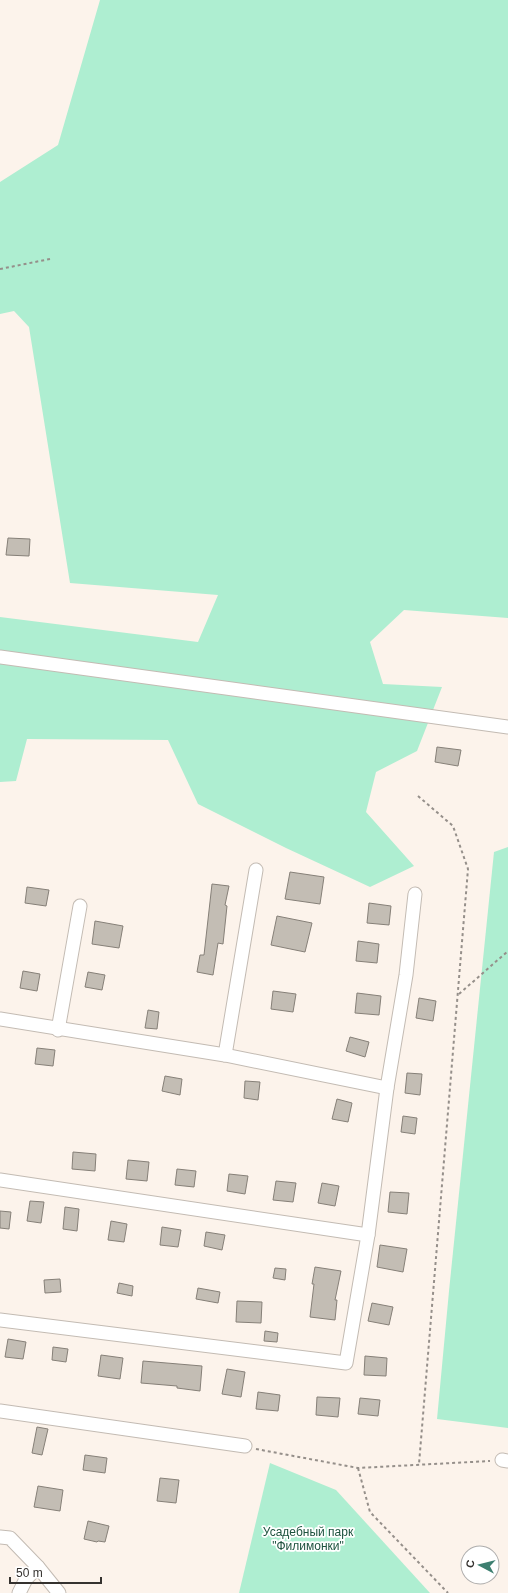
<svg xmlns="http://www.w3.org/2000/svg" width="508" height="1593" font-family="Helvetica,sans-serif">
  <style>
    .green { fill: #aeeed1 }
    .building { fill: #c3bdb4; stroke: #868078 }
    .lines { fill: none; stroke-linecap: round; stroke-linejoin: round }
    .minor-casing { stroke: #c3bbb3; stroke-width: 15 }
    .path { stroke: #958f8a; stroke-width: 2; stroke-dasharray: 3 3; stroke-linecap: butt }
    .minor { stroke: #fff; stroke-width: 13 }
    .labels { text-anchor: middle; stroke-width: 3.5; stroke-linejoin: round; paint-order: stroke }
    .park-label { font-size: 12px; fill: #1d523e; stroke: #fff }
  </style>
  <rect width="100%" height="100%" fill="#fcf3eb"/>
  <g class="green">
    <polygon points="100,0 508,0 508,618 404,610 370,642 383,684 442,687 417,751 376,772 366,812 414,866 370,887 286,848 198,804 168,740 27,739 16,781 0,782 0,617 198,642 218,595 70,583 29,327 14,311 0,314 0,182 58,145"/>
    <polygon points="508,847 508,1428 437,1419 449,1291 494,852"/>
    <polygon points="270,1463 336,1490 430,1593 239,1593"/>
  </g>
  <g class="building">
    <polygon points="8,538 30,539 29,556 6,555"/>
    <polygon points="437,747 461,750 458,766 435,762"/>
    <polygon points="290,872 324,877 320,904 285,899"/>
    <polygon points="212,884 229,886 225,905 227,906 223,944 218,943 213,975 197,972 200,955 204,955"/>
    <polygon points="27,887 49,890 46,906 25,903"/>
    <polygon points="369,903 391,906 389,925 367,923"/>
    <polygon points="277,916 312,923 305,952 271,945"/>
    <polygon points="95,921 123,926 119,948 92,944"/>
    <polygon points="358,941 379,944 377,963 356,961"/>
    <polygon points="23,971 40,974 37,991 20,988"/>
    <polygon points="88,972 105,975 102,990 85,987"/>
    <polygon points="273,991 296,994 293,1012 271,1009"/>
    <polygon points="357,993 381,996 379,1015 355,1013"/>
    <polygon points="419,998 436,1001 433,1021 416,1018"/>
    <polygon points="148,1010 159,1012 157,1029 145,1028"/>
    <polygon points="350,1037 369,1042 365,1057 346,1051"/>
    <polygon points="37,1048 55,1050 53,1066 35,1064"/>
    <polygon points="407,1073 422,1074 420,1095 405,1093"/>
    <polygon points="165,1076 182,1079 180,1095 162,1091"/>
    <polygon points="245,1081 260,1082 258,1100 244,1098"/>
    <polygon points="337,1099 352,1103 348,1122 332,1119"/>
    <polygon points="403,1116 417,1118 415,1134 401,1132"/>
    <polygon points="73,1152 96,1154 95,1171 72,1169"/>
    <polygon points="128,1160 149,1162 147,1181 126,1179"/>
    <polygon points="177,1169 196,1171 194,1187 175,1185"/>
    <polygon points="229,1174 248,1176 245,1194 227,1191"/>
    <polygon points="276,1181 296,1183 293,1202 273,1200"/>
    <polygon points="322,1183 339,1186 335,1206 318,1203"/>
    <polygon points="390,1192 409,1193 407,1214 388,1212"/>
    <polygon points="30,1201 44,1202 41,1223 27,1221"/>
    <polygon points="65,1207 79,1209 77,1231 63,1229"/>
    <polygon points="0,1211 11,1212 9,1229 0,1228"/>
    <polygon points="111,1221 127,1224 124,1242 108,1240"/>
    <polygon points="162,1227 181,1230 178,1247 160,1245"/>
    <polygon points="206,1232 225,1235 222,1250 204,1246"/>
    <polygon points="380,1245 407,1249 403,1272 377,1267"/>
    <polygon points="315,1267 341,1271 335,1300 337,1300 335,1320 310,1317 314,1284 312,1284"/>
    <polygon points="275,1268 286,1269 285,1280 273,1278"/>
    <polygon points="60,1279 61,1292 45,1293 44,1280"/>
    <polygon points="119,1283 133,1286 132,1296 117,1293"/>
    <polygon points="198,1288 220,1292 218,1303 196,1299"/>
    <polygon points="237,1301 262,1302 261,1323 236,1322"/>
    <polygon points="372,1303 393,1307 389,1325 368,1321"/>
    <polygon points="265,1331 278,1333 277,1342 264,1341"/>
    <polygon points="8,1339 26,1342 23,1359 5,1357"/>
    <polygon points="53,1347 68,1349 66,1362 52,1360"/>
    <polygon points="101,1355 123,1358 120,1379 98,1376"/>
    <polygon points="365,1356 387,1358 386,1376 364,1375"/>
    <polygon points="143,1361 202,1366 200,1391 177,1388 177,1386 141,1383"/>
    <polygon points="227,1369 245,1372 241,1397 222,1394"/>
    <polygon points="258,1392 280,1395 278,1411 256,1409"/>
    <polygon points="317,1397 340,1398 338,1417 316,1415"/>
    <polygon points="360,1398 380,1400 378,1416 358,1414"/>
    <polygon points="37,1427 48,1429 42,1455 32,1453"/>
    <polygon points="85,1455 107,1458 105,1473 83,1470"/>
    <polygon points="160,1478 179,1480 176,1503 157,1501"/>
    <polygon points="38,1486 63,1490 60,1511 34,1507"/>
    <polygon points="88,1521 109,1526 105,1542 98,1541 97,1542 84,1539"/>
  </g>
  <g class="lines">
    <defs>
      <g id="minor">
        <polyline points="0,657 508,727"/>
        <polyline points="0,1019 225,1055 387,1088"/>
        <polyline points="58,1030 80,906"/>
        <polyline points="225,1055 256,870"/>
        <polyline points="0,1180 368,1235"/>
        <polyline points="0,1320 346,1363 368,1235 387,1088 406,975 415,894"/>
        <polyline points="0,1411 245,1446"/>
        <polyline points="502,1460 508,1461"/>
        <polyline points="0,1537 10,1538 38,1567 59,1593"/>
        <polyline points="19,1593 26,1579 38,1567"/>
      </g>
    </defs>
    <use href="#minor" class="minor-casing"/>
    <g class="path">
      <polyline points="0,269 50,259"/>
      <polyline points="418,796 453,826 468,869 419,1464"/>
      <polyline points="459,994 508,951"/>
      <polyline points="256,1449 358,1468 490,1461"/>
      <polyline points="358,1468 370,1512 448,1593"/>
    </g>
    <use href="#minor" class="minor"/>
  </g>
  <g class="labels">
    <g class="park-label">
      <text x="308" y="1536">Усадебный парк<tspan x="308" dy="14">"Филимонки"</tspan></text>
    </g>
  </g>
  <g transform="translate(480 1565) rotate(277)"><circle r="19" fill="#ffffff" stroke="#aeadac"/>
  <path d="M0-3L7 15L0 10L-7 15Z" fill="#3d7f70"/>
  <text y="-6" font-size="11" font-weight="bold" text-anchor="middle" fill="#35322f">С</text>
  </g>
  <path d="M10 1577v6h91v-6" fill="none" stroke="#35322f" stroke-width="2"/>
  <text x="16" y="1577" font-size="12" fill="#35322f" stroke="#ffffff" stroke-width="3" paint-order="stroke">50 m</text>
</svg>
